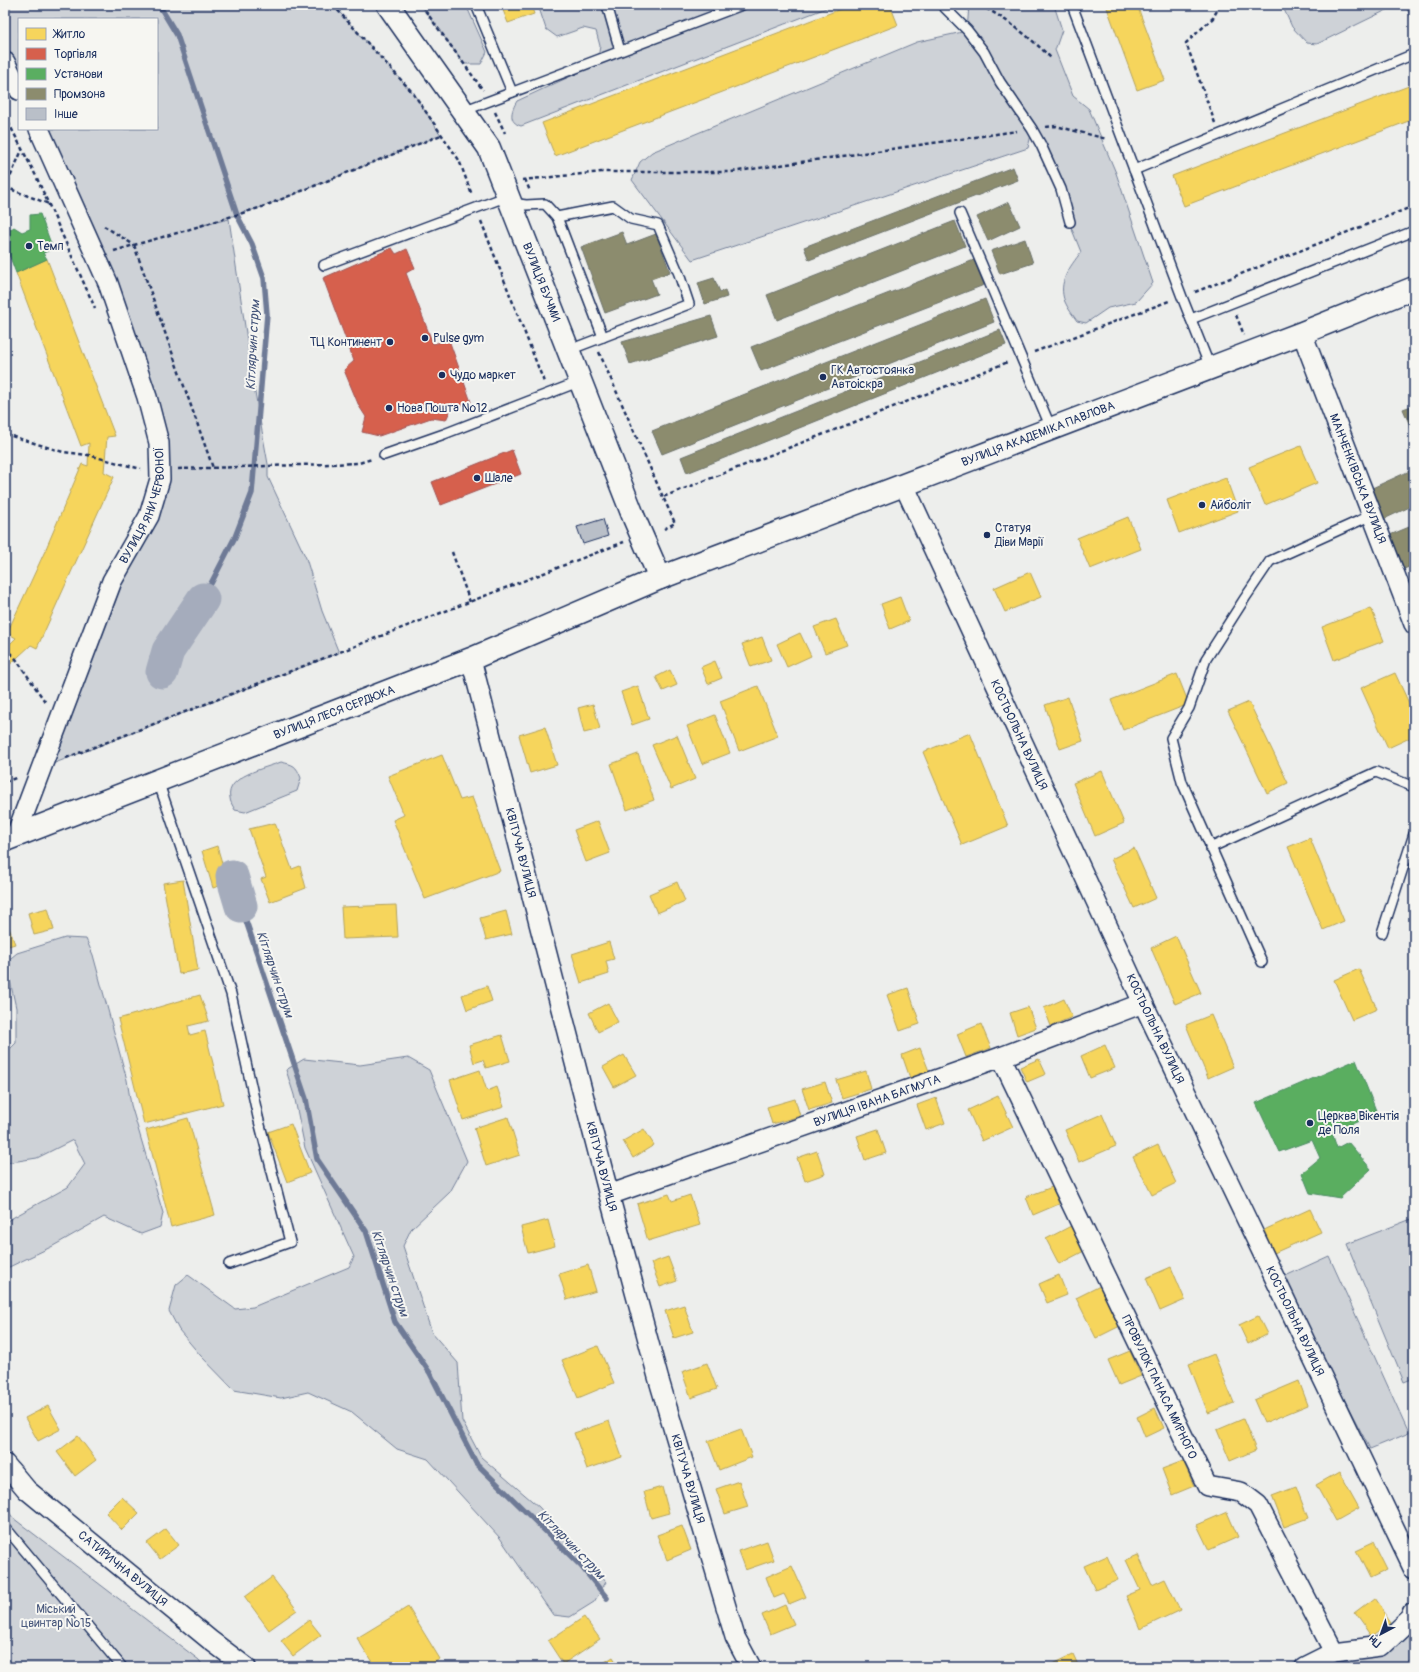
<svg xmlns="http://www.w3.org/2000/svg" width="1419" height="1672" font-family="Pangolin,sans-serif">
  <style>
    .green { fill: #ced2d7; stroke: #74809a }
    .homes { fill: #f6d55c; stroke: #b4a35d }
    .shops { fill: #d6604d; stroke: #9e5152 }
    .public { fill: #5aae61; stroke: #478860 }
    .industry { fill: #8c8c6e; stroke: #6a7069 }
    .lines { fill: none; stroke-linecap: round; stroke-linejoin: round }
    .stream { stroke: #6e7a96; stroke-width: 5.5 }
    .river { stroke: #a5acbc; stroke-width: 33 }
    .building { fill: #b9bfc8; stroke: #1b2f5e }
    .lane-casing { stroke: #1b2f5e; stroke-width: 12 }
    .street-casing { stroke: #1b2f5e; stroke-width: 22 }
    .secondary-casing { stroke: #1b2f5e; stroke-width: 25 }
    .primary-casing { stroke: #1b2f5e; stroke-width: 25 }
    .path { stroke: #1b2f5e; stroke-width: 2.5; stroke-dasharray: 4 3; stroke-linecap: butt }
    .lane { stroke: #f6f6f2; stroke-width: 9 }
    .street { stroke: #f6f6f2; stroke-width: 19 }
    .secondary { stroke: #f6f6f2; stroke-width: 22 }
    .primary { stroke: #f6f6f2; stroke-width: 22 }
    .poi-dot { fill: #1b2f5e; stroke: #f6f6f2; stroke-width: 1.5 }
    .labels { text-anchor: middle; stroke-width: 4; stroke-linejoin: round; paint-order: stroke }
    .poi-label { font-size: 12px; fill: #1b2f5e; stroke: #f6f6f2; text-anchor: start }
    .street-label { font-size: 12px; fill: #1b2f5e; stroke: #f6f6f2 }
    .park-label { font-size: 12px; fill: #48587c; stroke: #f6f6f2 }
    .water-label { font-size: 13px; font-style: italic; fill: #44547a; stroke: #f6f6f2 }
  </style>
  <rect width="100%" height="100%" fill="#edeeec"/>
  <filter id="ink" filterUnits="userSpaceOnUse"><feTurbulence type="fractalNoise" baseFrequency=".025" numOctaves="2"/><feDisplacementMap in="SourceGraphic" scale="8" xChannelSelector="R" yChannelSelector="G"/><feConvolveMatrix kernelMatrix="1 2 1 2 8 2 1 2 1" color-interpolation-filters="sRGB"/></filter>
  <g filter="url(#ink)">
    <g class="green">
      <polygon points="5,5 333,5 413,93 441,135 262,207 200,226 229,219 254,387 268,464 268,477 306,558 322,611 339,653 42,768 158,489 147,397 37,129 157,129 157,19 19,19 19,91 5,62"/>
      <polygon points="421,5 466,5 487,52 481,64 464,64"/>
      <path d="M538 5H834L521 126C508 122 511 111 517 101L597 64 600 46 596 31 583 28 557 37 546 29Z"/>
      <path d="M969 5H1054L1062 30 1055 50 1073 96 1089 109 1116 173 1153 283 1136 302 1108 308 1086 323 1077 321C1073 315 1068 309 1065 302 1057 282 1070 267 1081 252L1032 130 1028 148 692 260 632 180 640 162 652 152 917 42 967 31Z"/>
      <polygon points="1282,5 1414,5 1414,23 1405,5 1397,5 1317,44 1307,43 1292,27"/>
      <path d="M281 762C294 765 296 765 301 778L297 791 245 812 235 810C233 806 230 802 230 798 225 776 266 768 281 762Z"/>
      <polygon points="65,938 86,939 93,955 127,1080 131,1105 163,1213 160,1227 141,1234 104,1217 53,1246 5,1269 5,1222 68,1187 85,1164 73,1140 37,1158 5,1163 5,1054 16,1043 16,1008 6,962 17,953"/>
      <polygon points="408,1058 429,1070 467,1161 450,1192 411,1229 403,1246 432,1333 458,1363 462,1421 481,1457 539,1507 606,1582 594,1602 570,1617 553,1615 500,1538 428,1459 397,1449 352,1412 308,1392 281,1398 234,1390 200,1355 179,1330 169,1311 176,1285 188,1275 235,1309 253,1307 349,1267 354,1257 305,1148 294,1095 286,1070 304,1059 360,1065"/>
      <polygon points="1414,1218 1414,1378 1404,1382 1347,1244"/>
      <polygon points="1329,1256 1409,1433 1370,1449 1281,1278"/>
      <polygon points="5,1506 13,1518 199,1660 204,1667 5,1667"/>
      <polygon points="1414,1613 1414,1667 1304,1667 1382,1646"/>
    </g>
    <g class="homes">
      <polygon points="501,5 531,5 534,14 508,23"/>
      <polygon points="851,5 890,5 898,25 555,156 542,123"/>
      <polygon points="1106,5 1137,5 1165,80 1137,90"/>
      <polygon points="1414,84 1414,119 1184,206 1172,176"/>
      <polygon points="47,259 115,436 107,437 104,472 114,477 37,648 31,645 5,669 5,649 16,638 7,633 45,551 82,464 88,466 89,443 81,446 16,273"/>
      <polygon points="1301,446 1317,483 1265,505 1249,467"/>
      <polygon points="1226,478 1238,511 1179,533 1167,500"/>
      <polygon points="1128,517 1141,549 1090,569 1077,538"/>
      <polygon points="1030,572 1041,597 1005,612 994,588"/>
      <polygon points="900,597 909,621 890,629 881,604"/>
      <polygon points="1371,608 1384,641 1334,660 1322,627"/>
      <polygon points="836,619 847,645 825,653 814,627"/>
      <polygon points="800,633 811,656 787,667 777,644"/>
      <polygon points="762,637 771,660 751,667 742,644"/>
      <polygon points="715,661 722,678 708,684 701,667"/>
      <polygon points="670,670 677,685 663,691 656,677"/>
      <polygon points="1395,673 1414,714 1414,736 1388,748 1361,688"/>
      <polygon points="1177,674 1189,704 1123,730 1111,700"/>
      <polygon points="638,686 649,719 632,725 621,692"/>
      <polygon points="758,686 778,736 739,751 720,701"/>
      <polygon points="1068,697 1083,741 1060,749 1045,705"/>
      <polygon points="1249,702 1288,783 1267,793 1228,711"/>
      <polygon points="593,704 600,729 584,733 578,708"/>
      <polygon points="715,715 730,753 702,764 687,726"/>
      <polygon points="545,727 557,765 530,773 519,735"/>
      <polygon points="970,733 1008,826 962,845 923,752"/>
      <polygon points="677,735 695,779 671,789 652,745"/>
      <polygon points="638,754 654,800 627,810 611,764"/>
      <polygon points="442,755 460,800 472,797 500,871 425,899 393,820 404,815 388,776"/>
      <polygon points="1102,771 1124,823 1095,836 1073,783"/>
      <polygon points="598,821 610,853 586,862 574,830"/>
      <polygon points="275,823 292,869 300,866 306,888 270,902 261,879 266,877 249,829"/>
      <polygon points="1310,838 1344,921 1323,930 1288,847"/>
      <polygon points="217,846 228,883 213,888 202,851"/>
      <polygon points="1134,848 1156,898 1134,908 1111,859"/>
      <polygon points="183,880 198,970 179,974 163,883"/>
      <polygon points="677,882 685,901 657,913 649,894"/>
      <polygon points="396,905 398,937 343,939 341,907"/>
      <polygon points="48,908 54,930 34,935 28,913"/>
      <polygon points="506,911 512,934 486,940 480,918"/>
      <polygon points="5,917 15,944 5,947"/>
      <polygon points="1176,936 1201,993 1175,1004 1151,948"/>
      <polygon points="609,942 614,959 606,961 609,974 581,983 572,954"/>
      <polygon points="1359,969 1377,1009 1352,1020 1334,980"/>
      <polygon points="487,986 492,1001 467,1010 462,995"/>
      <polygon points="908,988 920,1024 900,1031 887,995"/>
      <polygon points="200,995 209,1021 188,1026 190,1035 205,1031 223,1104 144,1124 118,1019"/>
      <polygon points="1064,999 1072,1017 1051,1026 1044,1008"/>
      <polygon points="608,1003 618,1022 598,1032 589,1013"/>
      <polygon points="1028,1007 1036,1028 1017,1035 1010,1013"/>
      <polygon points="1211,1015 1233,1067 1208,1078 1186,1025"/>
      <polygon points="981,1024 991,1048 966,1057 957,1034"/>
      <polygon points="502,1035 510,1061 486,1068 483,1060 474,1063 469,1045"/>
      <polygon points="1105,1045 1115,1068 1090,1078 1081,1056"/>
      <polygon points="920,1048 929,1071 910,1078 902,1055"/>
      <polygon points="624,1055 636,1075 614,1087 603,1067"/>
      <polygon points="1039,1059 1046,1074 1027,1082 1020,1067"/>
      <polygon points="480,1070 487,1091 497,1087 504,1107 463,1120 450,1080"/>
      <polygon points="866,1071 871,1089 842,1098 836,1080"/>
      <polygon points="825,1082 832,1103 809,1110 802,1089"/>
      <polygon points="998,1096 1013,1127 982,1141 968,1110"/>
      <polygon points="936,1098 945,1123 926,1130 917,1105"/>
      <polygon points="795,1099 800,1116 772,1124 767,1107"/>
      <polygon points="1102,1114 1116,1146 1079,1162 1065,1130"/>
      <polygon points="508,1117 520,1155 486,1166 474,1128"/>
      <polygon points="188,1118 215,1215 171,1227 146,1130"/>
      <polygon points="291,1124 310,1173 287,1182 268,1132"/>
      <polygon points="644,1129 654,1145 633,1158 623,1141"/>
      <polygon points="878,1129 886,1153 865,1160 857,1136"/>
      <polygon points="1158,1145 1176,1183 1152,1195 1133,1157"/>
      <polygon points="817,1151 825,1174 805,1181 797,1158"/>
      <polygon points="1052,1187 1059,1204 1033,1215 1026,1197"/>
      <polygon points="669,1194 672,1201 690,1195 700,1225 648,1241 637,1204"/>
      <polygon points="1310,1209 1321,1232 1274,1253 1264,1230"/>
      <polygon points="548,1220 555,1246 528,1253 521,1227"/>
      <polygon points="1071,1226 1084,1251 1059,1264 1046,1239"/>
      <polygon points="668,1257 677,1281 660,1287 651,1263"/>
      <polygon points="588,1265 596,1291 567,1300 559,1274"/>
      <polygon points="1171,1267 1185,1300 1160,1311 1146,1278"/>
      <polygon points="1059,1275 1067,1295 1047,1303 1039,1284"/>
      <polygon points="1100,1286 1120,1326 1096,1338 1076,1298"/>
      <polygon points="684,1305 693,1332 674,1338 665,1311"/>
      <polygon points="1258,1316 1267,1334 1248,1344 1239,1325"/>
      <polygon points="598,1346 614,1383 578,1398 562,1360"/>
      <polygon points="1130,1351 1141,1376 1119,1385 1108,1360"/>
      <polygon points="1214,1354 1234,1403 1208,1413 1189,1364"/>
      <polygon points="707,1363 717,1389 691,1398 682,1372"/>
      <polygon points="1299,1381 1308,1405 1264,1423 1254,1400"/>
      <polygon points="48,1406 61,1429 38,1441 25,1418"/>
      <polygon points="1155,1408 1164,1428 1145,1437 1137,1417"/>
      <polygon points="1243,1419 1256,1450 1230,1461 1217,1430"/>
      <polygon points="609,1421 622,1457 587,1469 574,1433"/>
      <polygon points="741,1429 752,1457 719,1470 708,1441"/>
      <polygon points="78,1436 96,1460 75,1476 57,1452"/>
      <polygon points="1183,1461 1194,1486 1172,1495 1162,1469"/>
      <polygon points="1339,1472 1359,1508 1336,1521 1316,1485"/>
      <polygon points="739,1481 748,1507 725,1514 716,1489"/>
      <polygon points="662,1487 669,1513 651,1518 644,1492"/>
      <polygon points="1296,1487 1308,1518 1284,1527 1272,1496"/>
      <polygon points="122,1497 139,1513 122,1530 106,1513"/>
      <polygon points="1227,1512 1238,1537 1209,1550 1197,1525"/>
      <polygon points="682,1526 691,1550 667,1560 657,1535"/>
      <polygon points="166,1529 179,1545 160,1559 147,1543"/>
      <polygon points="767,1541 774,1560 745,1570 738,1551"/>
      <polygon points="1373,1542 1387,1570 1370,1578 1356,1550"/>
      <polygon points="1138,1555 1152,1585 1165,1579 1180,1610 1140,1629 1126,1596 1140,1590 1126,1560"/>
      <polygon points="1107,1556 1118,1580 1095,1590 1084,1566"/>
      <polygon points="792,1566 806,1597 789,1604 784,1594 774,1598 766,1577"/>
      <polygon points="272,1577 297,1610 269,1630 245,1597"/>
      <polygon points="1374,1598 1391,1622 1371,1637 1354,1613"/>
      <polygon points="785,1605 794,1624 770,1634 762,1615"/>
      <polygon points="408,1607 440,1659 426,1667 375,1667 357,1638"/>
      <polygon points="584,1617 600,1639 563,1664 548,1641"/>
      <polygon points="309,1620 321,1635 293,1656 281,1641"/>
      <polygon points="1073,1654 1079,1667 1051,1667 1050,1665"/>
      <polygon points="613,1657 619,1667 597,1667"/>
    </g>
    <g class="shops">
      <polygon points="392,248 396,254 407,249 415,268 406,273 433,344 449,340 471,402 451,409 446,420 431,418 379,436 362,432 366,417 359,406 344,370 354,361 323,278"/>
      <polygon points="512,450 521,474 441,505 432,482"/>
    </g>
    <g class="public">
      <polygon points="40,214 53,249 43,253 47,259 16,273 5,244 11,241 8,231 14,227 22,232 30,229 30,215"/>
      <polygon points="1356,1060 1377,1113 1332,1133 1337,1148 1348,1142 1371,1169 1340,1198 1310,1193 1302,1173 1320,1158 1312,1140 1279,1152 1256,1103"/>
    </g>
    <g class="industry">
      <polygon points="1013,167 1018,180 809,260 804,247"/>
      <polygon points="1009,202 1020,226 988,241 977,217"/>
      <polygon points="955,221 965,246 777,320 767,295"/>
      <polygon points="622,232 627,245 656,234 670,272 651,279 657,294 605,313 581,247"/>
      <polygon points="1025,239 1033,263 1000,274 991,251"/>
      <polygon points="974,260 984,285 761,371 751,347"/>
      <polygon points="714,278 720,292 725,290 727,297 705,304 698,283"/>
      <polygon points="985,299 994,322 662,454 652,431"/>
      <polygon points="711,316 718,336 630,364 622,342"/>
      <polygon points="1000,330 1006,345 687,473 681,457"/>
      <polygon points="1414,405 1414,435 1403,409"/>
      <polygon points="1414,469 1414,505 1384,519 1370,489"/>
      <polygon points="1414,525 1414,565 1404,569 1390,535"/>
    </g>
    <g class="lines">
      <g class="stream">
        <polyline points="159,5 177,35 237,215 252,244 264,278 267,314 252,493 235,537 203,599"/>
        <polyline points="241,906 306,1099 317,1159 366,1231 395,1322 430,1373 476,1463 581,1566 607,1598"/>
      </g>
      <g class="river">
        <polyline points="162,672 168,651 203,599"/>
        <polyline points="232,876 241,906"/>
      </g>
    </g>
    <polygon class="building" points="603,519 608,536 583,544 577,527"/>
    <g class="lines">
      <defs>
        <g id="lane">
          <polyline points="476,5 512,92"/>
          <polyline points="607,5 620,51"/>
          <polyline points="942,5 967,30 984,52 1000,82 1032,129 1041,145 1061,189 1070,222"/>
          <polyline points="1072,5 1182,297 1210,367"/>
          <polyline points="463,111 742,5"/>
          <polyline points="1134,170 1414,54"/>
          <polyline points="512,203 526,205 545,204 557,217 613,206 631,219 658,225 679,274 689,304 569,350"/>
          <polyline points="960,213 1051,428"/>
          <polyline points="557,217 603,337"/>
          <polyline points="324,265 508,196"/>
          <polyline points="1191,319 1414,231"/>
          <polyline points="384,455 444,434 581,381"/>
          <polyline points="158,781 231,994 258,1117 290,1242 229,1264"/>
          <polyline points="1210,848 1376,772 1414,787"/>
          <polyline points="1382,933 1414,834"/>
          <polyline points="1262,962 1182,782 1171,738 1189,708 1206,659 1245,598 1270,561 1372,515"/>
          <polyline points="5,1527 122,1667"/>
        </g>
        <g id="street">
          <polyline points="5,62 19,90"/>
          <path id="s1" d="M1302 333 1414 624"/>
          <path id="s2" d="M904 485 1143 1003 1414 1569"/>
          <path id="s3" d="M471 659 609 1195 658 1377 735 1637 751 1667"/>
          <path id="s4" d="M16 835 112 581 149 516 160 479 159 443 147 397 108 283 39 129"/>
          <path id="s5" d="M1001 1057 1207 1486 1241 1492 1258 1505 1334 1652"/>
          <path id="s6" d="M609 1195 1001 1057 1143 1003"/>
          <path id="s7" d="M5 1464 27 1490 210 1640 246 1667"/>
          <polyline points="1304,1667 1334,1652 1382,1646 1413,1617 1414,1613"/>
        </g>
        <g id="secondary">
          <path id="s8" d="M388 5 489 148 634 518 660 578"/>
        </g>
        <g id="primary">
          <path id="s9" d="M5 840 471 659 660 578 1302 333 1414 288"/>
        </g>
      </defs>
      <use href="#lane" class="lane-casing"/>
      <use href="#street" class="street-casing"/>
      <use href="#secondary" class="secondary-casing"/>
      <use href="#primary" class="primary-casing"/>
      <g class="path">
        <polyline points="333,5 413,93 459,160 472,195"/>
        <polyline points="421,5 483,90"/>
        <path d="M980 5C1007 19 1030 37 1052 59"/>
        <polyline points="495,112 505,133"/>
        <polyline points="5,116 36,176 95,308"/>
        <polyline points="1215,123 1186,43 1213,18 1220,5"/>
        <polyline points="1046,127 1056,126 1107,139"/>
        <polyline points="525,179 530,191"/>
        <polyline points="522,180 602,172 731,172 1017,131"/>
        <polyline points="5,187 49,204"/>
        <polyline points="5,189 22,150"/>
        <polyline points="481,221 544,382"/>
        <polyline points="104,226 134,245 177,233 262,207 441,135"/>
        <polyline points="114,251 134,245 213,468"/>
        <polyline points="1195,292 1414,206"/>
        <polyline points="1236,315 1244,335"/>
        <polyline points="599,352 663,497"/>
        <polyline points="1034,352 1169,301"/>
        <polyline points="5,434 63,452 88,455 141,469"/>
        <polyline points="178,469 359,463 372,459"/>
        <polyline points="664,529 675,523 663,497 1008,362"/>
        <polyline points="452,552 470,602"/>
        <polyline points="5,648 16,659 46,703"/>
        <polyline points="66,758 624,542"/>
        <polyline points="5,782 18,777"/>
      </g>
      <use href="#lane" class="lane"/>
      <use href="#street" class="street"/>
      <use href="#secondary" class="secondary"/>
      <use href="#primary" class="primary"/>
    </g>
  </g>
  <g class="poi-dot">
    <circle cx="29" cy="246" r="4"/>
    <circle cx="425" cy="338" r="4"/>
    <circle cx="390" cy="342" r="4"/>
    <circle cx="442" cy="375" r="4"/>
    <circle cx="823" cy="377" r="4"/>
    <circle cx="389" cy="408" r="4"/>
    <circle cx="477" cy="478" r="4"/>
    <circle cx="1202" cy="505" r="4"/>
    <circle cx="987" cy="535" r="4"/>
    <circle cx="1310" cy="1123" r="4"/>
  </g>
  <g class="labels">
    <g class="poi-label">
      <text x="37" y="250">Темп</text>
      <text x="433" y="342">Pulse gym</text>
      <text x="382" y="346" text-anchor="end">ТЦ Континент</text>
      <text x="831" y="374">ГК Автостоянка<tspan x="831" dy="14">Автоіскра</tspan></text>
      <text x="450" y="379">Чудо маркет</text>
      <text x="397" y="412">Нова Пошта №12</text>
      <text x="485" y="482">Шале</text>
      <text x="1210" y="509">Айболіт</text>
      <text x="995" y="532">Статуя<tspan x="995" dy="14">Діви Марії</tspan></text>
      <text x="1318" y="1120">Церква Вікентія<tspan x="1318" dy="14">де Поля</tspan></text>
    </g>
    <g class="street-label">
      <text dy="4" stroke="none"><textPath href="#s8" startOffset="319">ВУЛИЦЯ БУЧМИ</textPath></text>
      <text dy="4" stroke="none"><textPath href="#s9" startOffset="1110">ВУЛИЦЯ АКАДЕМІКА ПАВЛОВА</textPath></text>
      <text dy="4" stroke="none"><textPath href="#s1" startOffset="156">МАНЧЕНКІВСЬКА ВУЛИЦЯ</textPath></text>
      <text dy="4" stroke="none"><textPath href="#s4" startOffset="355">ВУЛИЦЯ ЯНИ ЧЕРВОНОЇ</textPath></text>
      <text dy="4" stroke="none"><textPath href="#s9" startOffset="353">ВУЛИЦЯ ЛЕСЯ СЕРДЮКА</textPath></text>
      <text dy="4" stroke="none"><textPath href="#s2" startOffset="275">КОСТЬОЛЬНА ВУЛИЦЯ</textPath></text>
      <text dy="4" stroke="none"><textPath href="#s3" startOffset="200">КВІТУЧА ВУЛИЦЯ</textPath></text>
      <text dy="4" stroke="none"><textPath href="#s2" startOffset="599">КОСТЬОЛЬНА ВУЛИЦЯ</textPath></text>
      <text dy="4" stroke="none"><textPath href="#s6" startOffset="284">ВУЛИЦЯ ІВАНА БАГМУТА</textPath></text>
      <text dy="4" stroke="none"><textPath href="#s3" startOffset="524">КВІТУЧА ВУЛИЦЯ</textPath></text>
      <text dy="4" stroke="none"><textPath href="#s2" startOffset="923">КОСТЬОЛЬНА ВУЛИЦЯ</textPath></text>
      <text dy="4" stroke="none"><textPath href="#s5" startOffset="366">ПРОВУЛОК ПАНАСА МИРНОГО</textPath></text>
      <text dy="4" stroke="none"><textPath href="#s3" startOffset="848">КВІТУЧА ВУЛИЦЯ</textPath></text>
      <text dy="4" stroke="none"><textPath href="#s7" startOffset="158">САТИРИЧНА ВУЛИЦЯ</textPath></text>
    </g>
    <g class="park-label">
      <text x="56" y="1613">Міський<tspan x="56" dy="14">цвинтар №15</tspan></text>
    </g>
    <g class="water-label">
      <text transform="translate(252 345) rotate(-87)" y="5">Кітлярчин струм</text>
      <text transform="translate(276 974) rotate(71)" y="5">Кітлярчин струм</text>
      <text transform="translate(391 1273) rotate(71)" y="5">Кітлярчин струм</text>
      <text transform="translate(572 1544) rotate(46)" y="5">Кітлярчин струм</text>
    </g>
  </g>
  <rect width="1419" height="1672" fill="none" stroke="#f6f6f2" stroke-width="20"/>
  <rect x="10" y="10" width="1399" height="1652" fill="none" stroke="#1b2f5e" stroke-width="1.5" filter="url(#ink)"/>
  <rect x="18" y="18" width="140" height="112" fill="#f6f6f2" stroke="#9ea6b7"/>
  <rect x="26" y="28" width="20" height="12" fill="#f6d55c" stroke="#9ea6b7"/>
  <text x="54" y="38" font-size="12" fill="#1b2f5e">Житло</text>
  <rect x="26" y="48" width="20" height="12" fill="#d6604d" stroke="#9ea6b7"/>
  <text x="54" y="58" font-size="12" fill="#1b2f5e">Торгівля</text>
  <rect x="26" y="68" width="20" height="12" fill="#5aae61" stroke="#9ea6b7"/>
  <text x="54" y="78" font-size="12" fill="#1b2f5e">Установи</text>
  <rect x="26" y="88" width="20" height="12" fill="#8c8c6e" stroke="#9ea6b7"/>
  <text x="54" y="98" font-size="12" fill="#1b2f5e">Промзона</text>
  <rect x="26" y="108" width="20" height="12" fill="#b9bfc8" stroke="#9ea6b7"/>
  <text x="54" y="118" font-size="12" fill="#1b2f5e">Інше</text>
  <g transform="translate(1381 1634) rotate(221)" stroke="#f6f6f2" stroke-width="3" paint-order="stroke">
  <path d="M0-3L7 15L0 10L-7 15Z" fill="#1b2f5e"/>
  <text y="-6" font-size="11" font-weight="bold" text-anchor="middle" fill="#1b2f5e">Пн</text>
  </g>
</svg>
